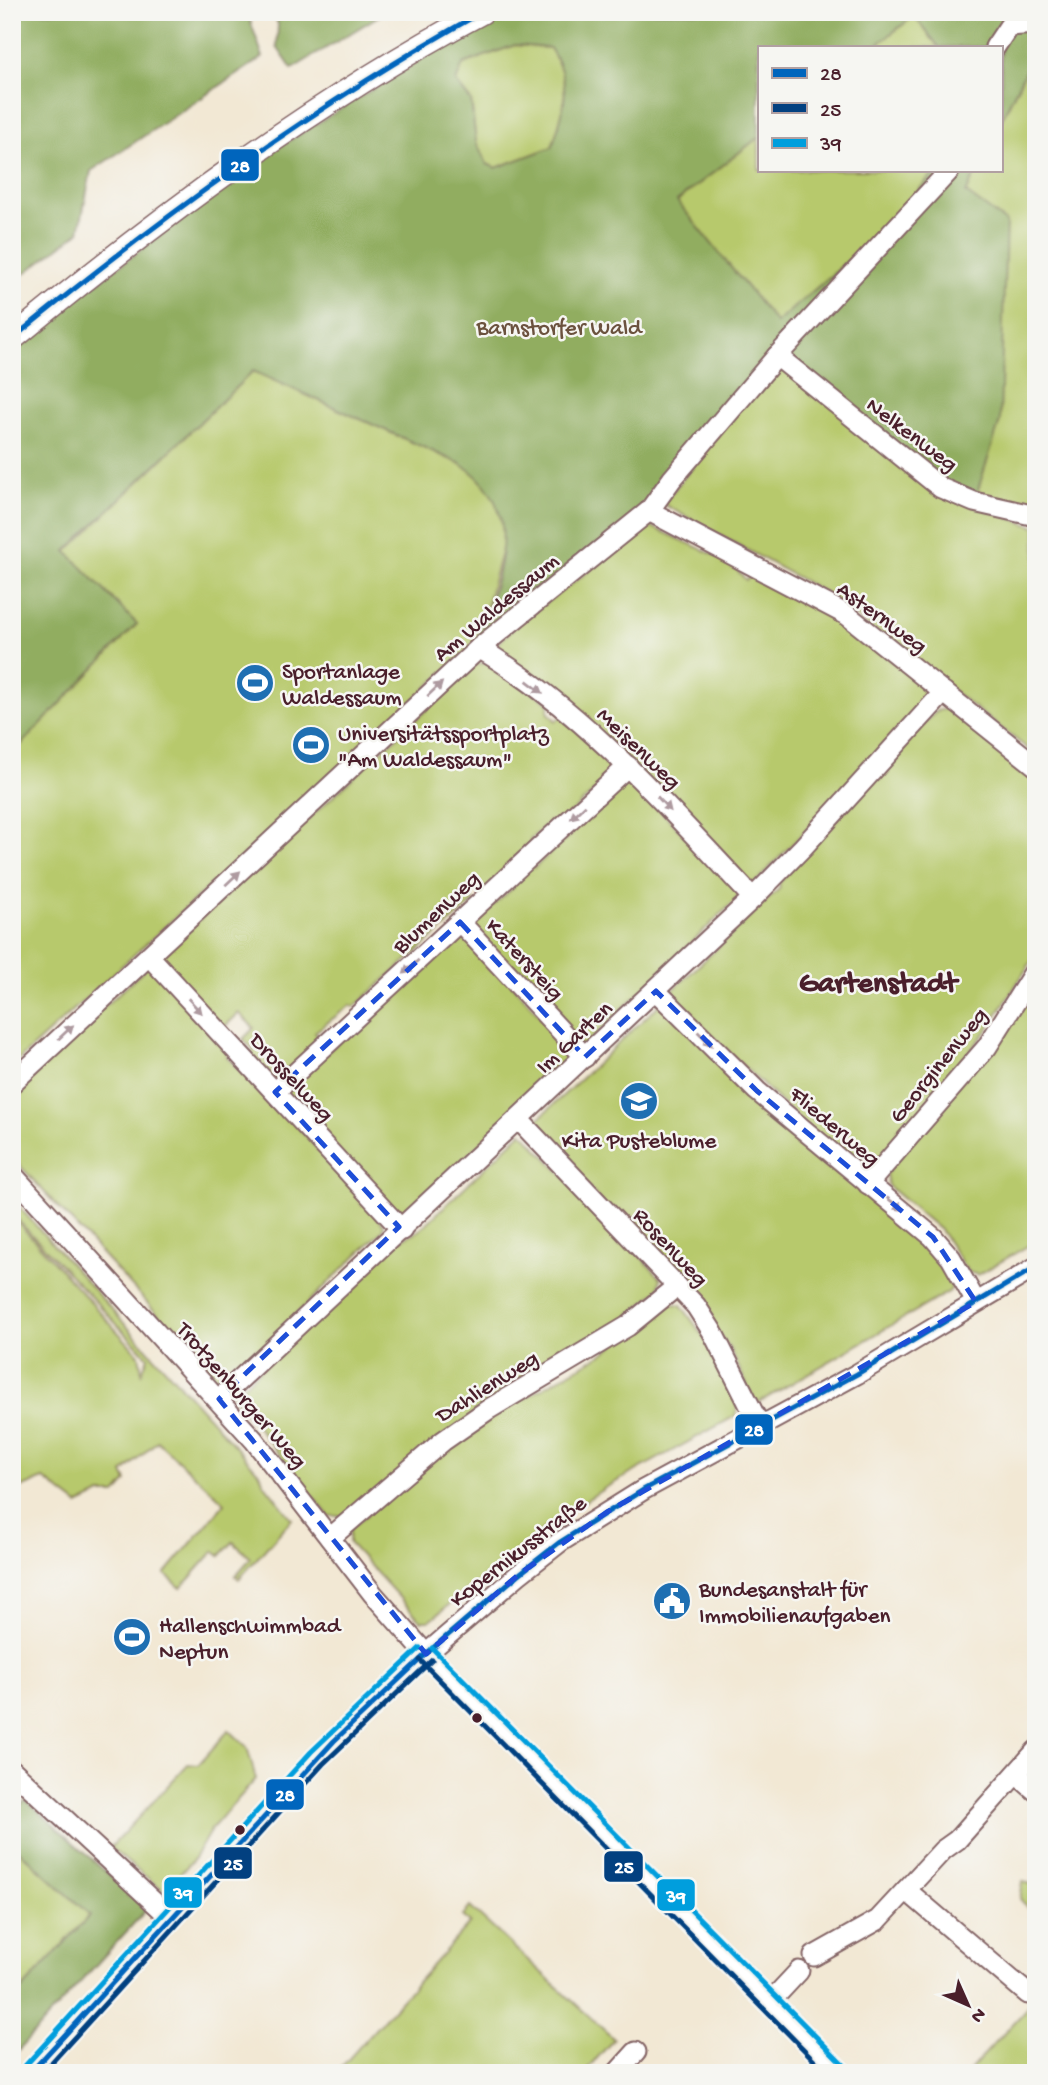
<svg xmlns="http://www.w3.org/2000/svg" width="1048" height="2085" font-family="'Gochi Hand',sans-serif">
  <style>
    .green { fill: #b7c96c; stroke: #80744c; stroke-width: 2 }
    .forest { fill: #91ad60; stroke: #6e6646; stroke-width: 2; fill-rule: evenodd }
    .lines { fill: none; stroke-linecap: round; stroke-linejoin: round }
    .minor-casing { stroke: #856566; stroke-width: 23 }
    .major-casing { stroke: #856566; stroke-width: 26 }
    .minor { stroke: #fff; stroke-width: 19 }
    .major { stroke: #fff; stroke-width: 23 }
    .bus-1-casing { stroke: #f6f6f2; stroke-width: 10 }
    .bus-2-casing { stroke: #f6f6f2; stroke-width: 10 }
    .bus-3-casing { stroke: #f6f6f2; stroke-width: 10 }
    .bus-1 { stroke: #0065bd; stroke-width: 5 }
    .bus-2 { stroke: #024080; stroke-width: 5 }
    .bus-3 { stroke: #009edd; stroke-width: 5 }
    .oneway { fill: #ae9aa0 }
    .marked { fill: none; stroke: #1d4ed8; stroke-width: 5; stroke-dasharray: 14 9; stroke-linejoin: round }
    .bus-dot { fill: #4a1f2b; stroke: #f6f6f2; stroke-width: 2.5 }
    .labels { text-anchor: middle; stroke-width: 5; stroke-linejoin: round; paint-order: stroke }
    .park-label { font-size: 23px; fill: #6b523e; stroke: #f6f6f2 }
    .street-label { font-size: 23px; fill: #4a1f2b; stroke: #f6f6f2 }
    .poi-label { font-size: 23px; fill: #4a1f2b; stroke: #f6f6f2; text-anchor: start }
    .district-label { font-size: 30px; font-weight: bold; fill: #4a1f2b; stroke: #f6f6f2 }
    .line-badge { stroke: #f6f6f2; stroke-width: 2.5 }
    .badge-label { font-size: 19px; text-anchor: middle; font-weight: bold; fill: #fff }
  </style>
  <rect width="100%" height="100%" fill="#f6f6f2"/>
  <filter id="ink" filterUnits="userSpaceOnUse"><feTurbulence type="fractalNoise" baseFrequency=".0143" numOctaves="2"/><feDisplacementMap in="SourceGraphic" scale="14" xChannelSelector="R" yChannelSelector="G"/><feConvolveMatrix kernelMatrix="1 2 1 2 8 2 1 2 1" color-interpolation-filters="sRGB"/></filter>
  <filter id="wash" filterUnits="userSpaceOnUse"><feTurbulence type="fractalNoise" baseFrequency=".00686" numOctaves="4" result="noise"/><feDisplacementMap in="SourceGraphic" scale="28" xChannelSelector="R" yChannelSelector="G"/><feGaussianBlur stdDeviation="1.57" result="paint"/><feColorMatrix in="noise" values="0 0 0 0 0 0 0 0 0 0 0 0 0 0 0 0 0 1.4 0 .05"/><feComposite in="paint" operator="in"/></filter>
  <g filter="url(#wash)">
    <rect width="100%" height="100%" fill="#f2e8d4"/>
    <g class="green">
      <polygon points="914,16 939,47 874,47"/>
      <path d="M515 45 550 48C574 85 564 108 553 147L496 168 487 164 476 142 471 101 456 82 463 64Z"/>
      <polygon points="1036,49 1036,508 976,498 966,193 977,170 1001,170 1001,121"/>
      <polygon points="759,137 759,170 937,170 880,233 776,323 676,201"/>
      <polygon points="777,361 959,501 1036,527 1036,755 824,592 663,504"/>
      <polygon points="253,371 461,464 479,476 493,495 503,519 505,538 476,643 12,1066 12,754 137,624 66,552"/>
      <polygon points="650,526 739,566 736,569 746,580 752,573 844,623 931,691 855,779 751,887 496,645 520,622"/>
      <polygon points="487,663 550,703 548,712 556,721 563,715 620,768 556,826 550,821 530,840 536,847 483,896 471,884 465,889 474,902 354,1007 351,1005 315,1032 324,1043 276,1086 249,1056 254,1050 243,1039 254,1028 239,1013 222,1029 157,959 476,664"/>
      <polygon points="950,708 1036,777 1036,954 986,1032 870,1170 858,1170 826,1146 669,994 780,888 779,883 936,711"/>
      <polygon points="626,774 741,895 581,1049 468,928 514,887 509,881 529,863 534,868 572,833 567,827"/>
      <polygon points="466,932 574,1054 401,1219 281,1092"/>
      <polygon points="149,965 229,1050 227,1057 244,1075 249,1071 384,1225 383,1230 223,1385 12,1157 12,1092"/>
      <polygon points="1036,984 1036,1241 978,1275 968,1272 940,1230 888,1186 886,1174"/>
      <polygon points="660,1004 934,1248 954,1278 950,1291 756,1404 729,1347 533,1124"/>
      <polygon points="522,1132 661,1278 658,1290 626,1319 342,1516 329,1516 232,1396 397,1241 419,1231"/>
      <polygon points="12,1199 261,1475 263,1482 292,1519 239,1579 235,1576 251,1558 233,1542 220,1556 214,1551 181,1588 165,1574 225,1503 157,1441 123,1473 127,1481 116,1494 101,1494 78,1505 44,1479 12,1491 12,1216 139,1355 142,1372 148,1357 12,1214"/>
      <polygon points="667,1303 681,1305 717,1355 740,1401 735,1416 605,1488 550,1524 429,1621 421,1621 349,1543 350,1529 464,1433 604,1353"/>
      <polygon points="229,1730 247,1747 256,1779 212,1828 193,1860 164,1891 110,1848 188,1764 198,1765"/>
      <polygon points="12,1844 90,1915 12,2001"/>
      <polygon points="1023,1882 1036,1885 1036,1906 1030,1910 1020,1899"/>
      <polygon points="470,1907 614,2039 584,2073 336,2073 470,1923 463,1916"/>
      <polygon points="1036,1994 1036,2073 967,2073 1022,2014"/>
    </g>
    <g class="forest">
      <polygon points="12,12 247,12 263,57 91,171 79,232 12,283"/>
      <polygon points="273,12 385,12 292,69 277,47 278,24"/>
      <path d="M498 12H1036V49L1001 120V47H939L914 16 874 47H759V137L677 201 776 323 880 233 937 170H977L966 193 1006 222 1000 421 974 502 777 356 649 511 476 643C496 578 531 511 461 464L253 371 66 551 137 624 12 754V350L66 306 274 150ZM515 45 550 48C574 85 564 108 552 147L496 168 487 164 476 142 471 101 456 82 463 64Z"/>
      <polygon points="26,1800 147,1909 12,2057 12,2001 90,1915 12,1844 12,1812"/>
    </g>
  </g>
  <g filter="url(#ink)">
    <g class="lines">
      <defs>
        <g id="minor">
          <polyline points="995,47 1009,26 1036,24"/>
          <polyline points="777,356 941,488 974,502 1036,516"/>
          <polyline points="649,511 847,615 1036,766"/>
          <path d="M479 648C586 712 668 808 753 898"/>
          <polyline points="460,922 585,1057"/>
          <polyline points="149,956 402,1230"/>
          <polyline points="656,991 757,1091 933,1237 951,1258 976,1302"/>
          <polyline points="12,1083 479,648 649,511 672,479 777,356 950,170"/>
          <polyline points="275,1092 628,766"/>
          <polyline points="519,1120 696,1306 712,1331 760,1426"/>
          <polyline points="12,1174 254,1440 373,1594 426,1654 840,2073"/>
          <polyline points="868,1184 987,1047 1036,969"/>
          <polyline points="219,1399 753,898 803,847 944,692"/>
          <polyline points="330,1538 443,1441 489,1409 628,1326 677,1286"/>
          <polyline points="12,1770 171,1918"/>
          <polyline points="1016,1774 1036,1791"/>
          <polyline points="906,1890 1028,1994"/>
          <polyline points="814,1956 878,1920 943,1850 957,1840 1036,1751"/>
          <polyline points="770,2002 799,1971"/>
          <polyline points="30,2073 334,1741 426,1654 518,1575 560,1542 643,1490 857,1374 1036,1267"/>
          <polyline points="617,2073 636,2052"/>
        </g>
        <path id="major" d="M12 339C158 218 314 102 482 12"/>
      </defs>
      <use href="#minor" class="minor-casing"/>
      <use href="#major" class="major-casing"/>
      <use href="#minor" class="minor"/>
      <use href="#major" class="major"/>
      <defs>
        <g id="bus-1">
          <path d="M12 339C161 217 314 106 482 12"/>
          <polyline points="30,2073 334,1741 426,1654 518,1575 560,1542 643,1490 857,1374 1036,1267"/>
        </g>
        <g id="bus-2">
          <polyline points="420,1660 827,2073"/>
          <polyline points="42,2073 323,1764 432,1660"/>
        </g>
        <g id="bus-3">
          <polyline points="432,1648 846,2067"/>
          <polyline points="24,2067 311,1752 420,1648"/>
        </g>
      </defs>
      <use href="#bus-1" class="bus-1-casing"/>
      <use href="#bus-2" class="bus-2-casing"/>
      <use href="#bus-3" class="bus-3-casing"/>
      <use href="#bus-1" class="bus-1"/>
      <use href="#bus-2" class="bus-2"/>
      <use href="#bus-3" class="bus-3"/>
    </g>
    <defs><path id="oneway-solid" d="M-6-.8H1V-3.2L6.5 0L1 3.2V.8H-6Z" transform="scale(1.75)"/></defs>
    <g class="oneway">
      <use href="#oneway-solid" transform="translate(535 687) rotate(37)"/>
      <use href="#oneway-solid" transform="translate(435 689) rotate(-43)"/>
      <use href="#oneway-solid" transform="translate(664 804) rotate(47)"/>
      <use href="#oneway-solid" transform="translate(578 812) rotate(137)"/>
      <use href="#oneway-solid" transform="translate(233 878) rotate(-43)"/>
      <use href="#oneway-solid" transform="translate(411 967) rotate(137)"/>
      <use href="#oneway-solid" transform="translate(195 1006) rotate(47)"/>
      <use href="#oneway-solid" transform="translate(66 1032) rotate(-43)"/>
      <use href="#oneway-solid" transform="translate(705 1039) rotate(45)"/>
      <use href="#oneway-solid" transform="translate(895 1204) rotate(38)"/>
    </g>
  </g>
  <path class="marked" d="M460 922 585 1057 656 991 757 1091 933 1237 976 1302 607 1512 518 1575 426 1654 219 1399 399 1227 275 1092Z"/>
  <defs>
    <symbol id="stadium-disc" viewBox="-11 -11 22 22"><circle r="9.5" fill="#1f6fb2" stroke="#f6f6f2"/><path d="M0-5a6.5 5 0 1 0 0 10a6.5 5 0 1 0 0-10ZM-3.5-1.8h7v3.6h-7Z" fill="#fff"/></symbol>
    <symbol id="school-disc" viewBox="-11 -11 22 22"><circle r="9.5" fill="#1f6fb2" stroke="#f6f6f2"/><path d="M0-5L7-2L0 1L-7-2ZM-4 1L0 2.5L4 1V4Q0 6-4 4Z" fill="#fff"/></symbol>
    <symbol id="civic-disc" viewBox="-11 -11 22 22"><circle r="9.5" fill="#1f6fb2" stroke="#f6f6f2"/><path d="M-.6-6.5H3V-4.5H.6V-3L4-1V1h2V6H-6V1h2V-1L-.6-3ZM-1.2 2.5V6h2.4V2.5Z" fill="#fff"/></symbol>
  </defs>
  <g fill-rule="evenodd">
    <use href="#stadium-disc" x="233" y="661" width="44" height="44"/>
    <use href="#stadium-disc" x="289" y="723" width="44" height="44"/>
    <use href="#school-disc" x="617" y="1079" width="44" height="44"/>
    <use href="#civic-disc" x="650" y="1579" width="44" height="44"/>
    <use href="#stadium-disc" x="110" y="1615" width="44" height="44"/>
  </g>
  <g class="bus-dot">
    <circle cx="477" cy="1718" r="6"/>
    <circle cx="240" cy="1830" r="6"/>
  </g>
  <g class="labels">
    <g class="park-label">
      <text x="559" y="334">Barnstorfer Wald</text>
    </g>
    <g class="street-label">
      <text transform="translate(913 433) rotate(37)" y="8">Nelkenweg</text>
      <text transform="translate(495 606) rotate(-40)" y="8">Am Waldessaum</text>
      <text transform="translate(883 616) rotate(36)" y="8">Asternweg</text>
      <text transform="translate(640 747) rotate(44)" y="8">Meisenweg</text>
      <text transform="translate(435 911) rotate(-43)" y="8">Blumenweg</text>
      <text transform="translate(526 958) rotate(47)" y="8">Katersteig</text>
      <text transform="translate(573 1036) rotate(-43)" y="8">Im Garten</text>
      <text transform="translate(937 1064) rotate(-51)" y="8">Georginenweg</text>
      <text transform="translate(293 1076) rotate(47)" y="8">Drosselweg</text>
      <text transform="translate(836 1125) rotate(40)" y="8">Fliederweg</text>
      <text transform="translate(672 1246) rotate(47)" y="8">Rosenweg</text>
      <text transform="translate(486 1385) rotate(-32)" y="8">Dahlienweg</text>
      <text transform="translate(243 1394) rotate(49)" y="8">Trotzenburger Weg</text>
      <text transform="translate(517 1550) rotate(-38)" y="8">Kopernikusstraße</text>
    </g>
    <g class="poi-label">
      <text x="282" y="678">Sportanlage<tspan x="282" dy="26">Waldessaum</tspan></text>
      <text x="338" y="740">Universitätssportplatz<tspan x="338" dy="26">"Am Waldessaum"</tspan></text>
      <text x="639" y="1147" text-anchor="middle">Kita Pusteblume</text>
      <text x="699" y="1596">Bundesanstalt für<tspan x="699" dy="26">Immobilienaufgaben</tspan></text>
      <text x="159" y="1632">Hallenschwimmbad<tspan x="159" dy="26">Neptun</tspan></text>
    </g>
    <g class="district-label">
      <text x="878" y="991">Gartenstadt</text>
    </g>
  </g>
  <g class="line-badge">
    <rect x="220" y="148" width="40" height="34" rx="7" fill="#0065bd"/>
    <rect x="734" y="1413" width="40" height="33" rx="7" fill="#0065bd"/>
    <rect x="265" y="1778" width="40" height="33" rx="7" fill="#0065bd"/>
    <rect x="213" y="1846" width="40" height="34" rx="7" fill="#024080"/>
    <rect x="603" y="1850" width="41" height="33" rx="7" fill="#024080"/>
    <rect x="163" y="1876" width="40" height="33" rx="7" fill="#009edd"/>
    <rect x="656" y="1878" width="40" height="34" rx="7" fill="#009edd"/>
  </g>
  <g class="badge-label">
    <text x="240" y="172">28</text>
    <text x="754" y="1436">28</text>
    <text x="285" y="1801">28</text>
    <text x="233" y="1870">25</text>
    <text x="624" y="1873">25</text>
    <text x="183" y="1899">39</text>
    <text x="676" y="1902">39</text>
  </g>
  <rect width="1048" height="2085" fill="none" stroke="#f6f6f2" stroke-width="42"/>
  <rect x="758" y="46" width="245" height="126" fill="#f6f6f2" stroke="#b1a0a2" stroke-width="2"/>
  <rect x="772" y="68" width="35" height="10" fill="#0065bd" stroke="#b1a0a2" stroke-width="2"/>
  <text x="820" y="80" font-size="21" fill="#4a1f2b">28</text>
  <rect x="772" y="103" width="35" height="10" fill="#024080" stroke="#b1a0a2" stroke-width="2"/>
  <text x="820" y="116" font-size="21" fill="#4a1f2b">25</text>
  <rect x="772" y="138" width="35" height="10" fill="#009edd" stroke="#b1a0a2" stroke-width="2"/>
  <text x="820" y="150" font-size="21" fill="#4a1f2b">39</text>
  <g transform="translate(968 2005) rotate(135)" stroke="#f6f6f2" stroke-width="5" paint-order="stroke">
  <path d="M0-5L12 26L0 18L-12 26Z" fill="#4a1f2b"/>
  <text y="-10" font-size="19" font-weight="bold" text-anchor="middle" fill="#4a1f2b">N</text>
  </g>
</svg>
